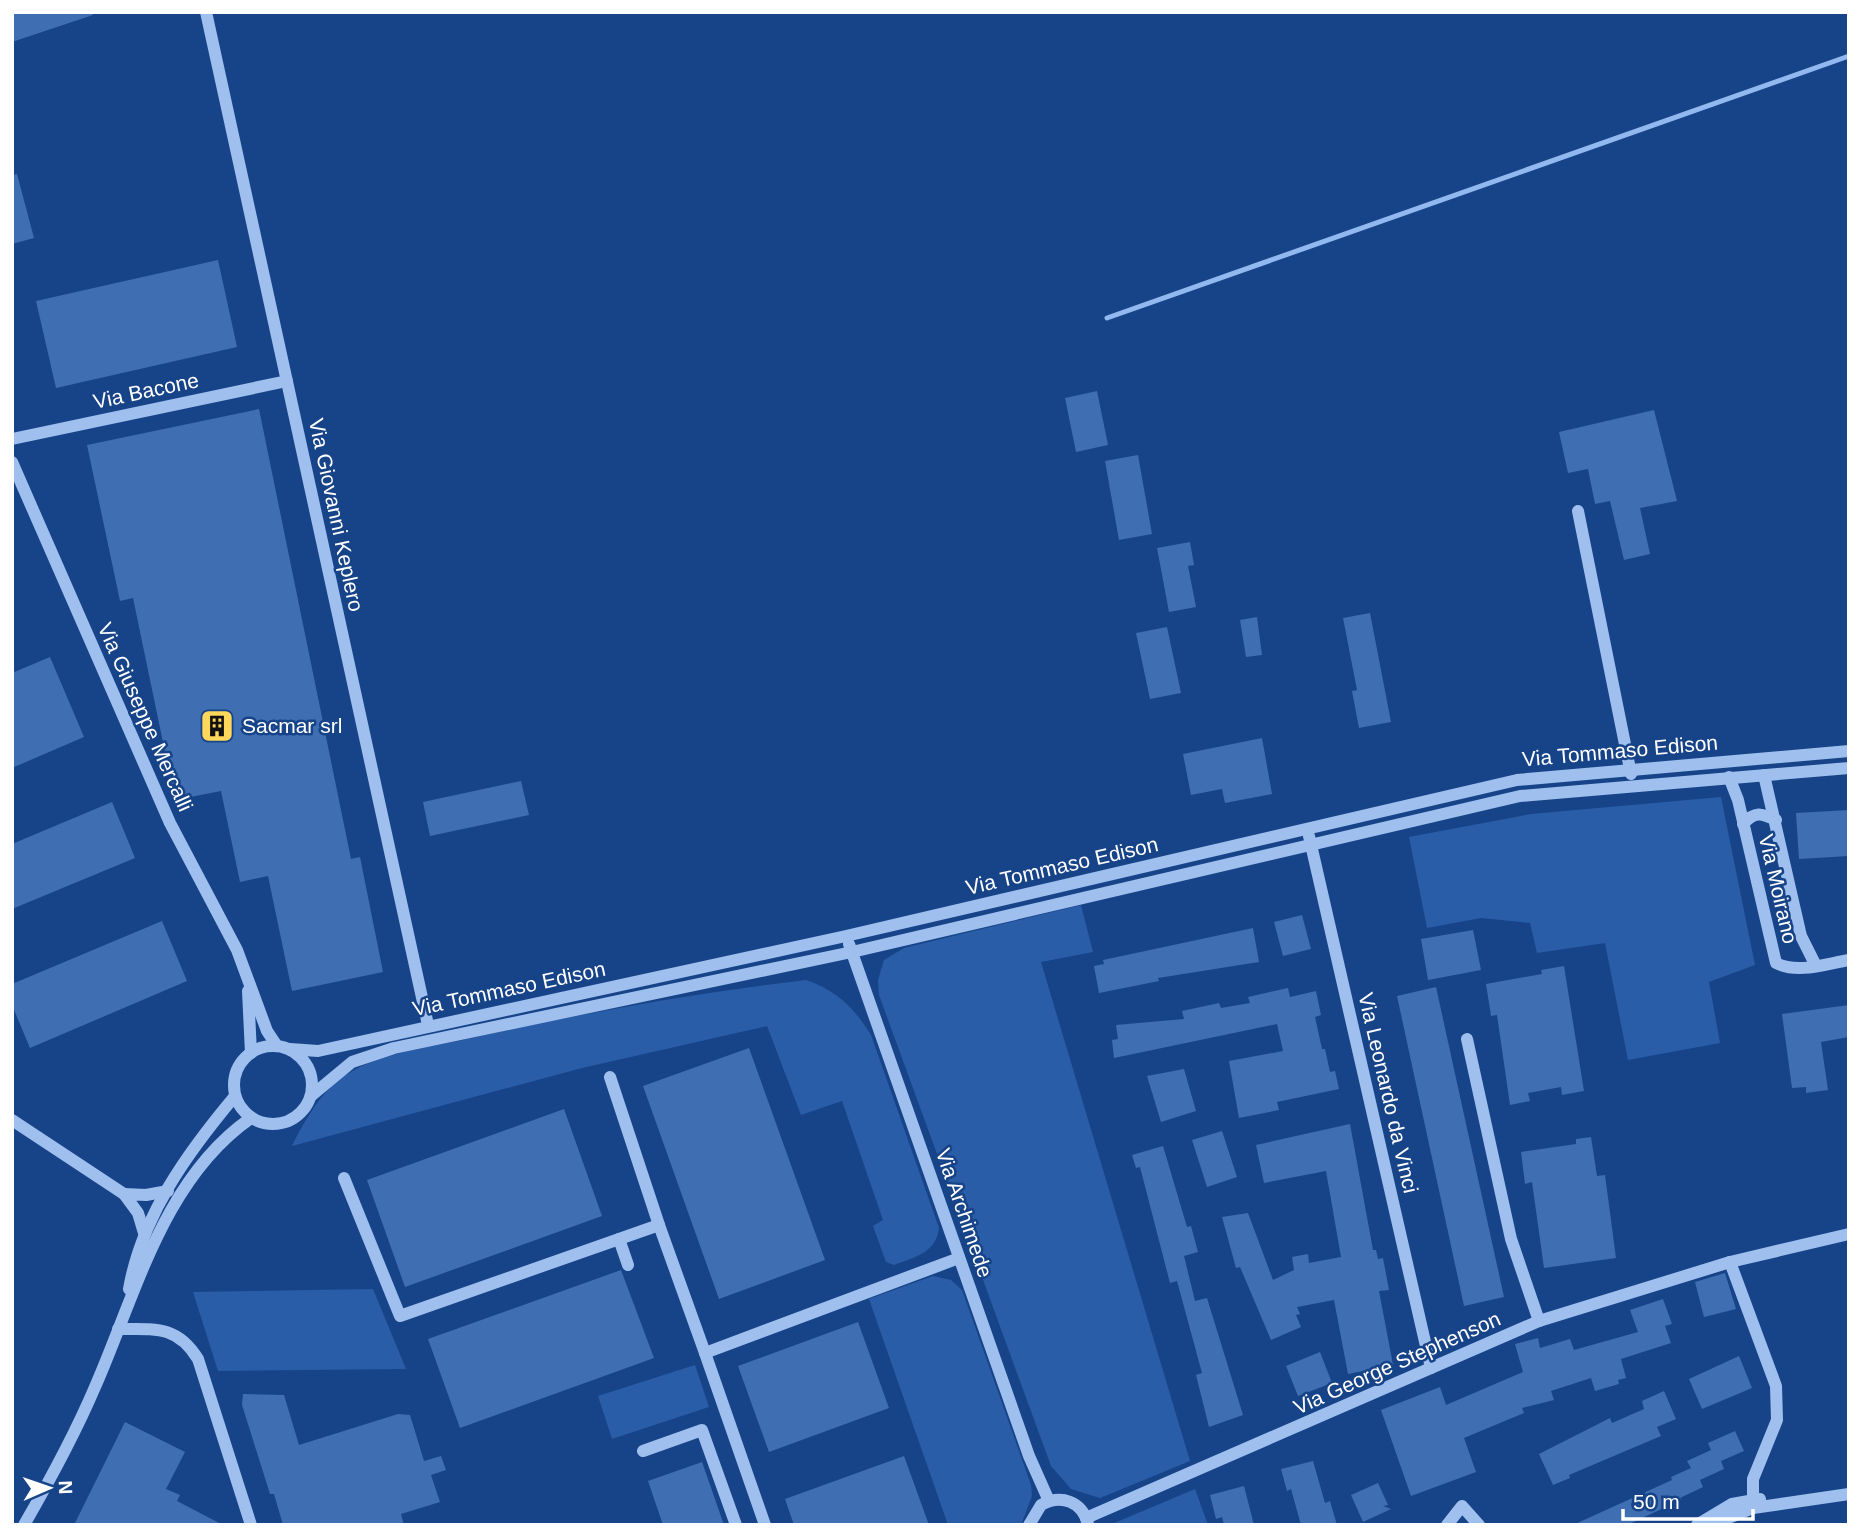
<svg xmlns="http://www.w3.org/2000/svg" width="1861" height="1537" font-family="Helvetica,sans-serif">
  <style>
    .green { fill: #2a5da7 }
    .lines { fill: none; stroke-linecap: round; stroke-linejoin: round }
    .stream { stroke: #91b9f0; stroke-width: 5 }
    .building { fill: #406eb2 }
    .minor { stroke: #9fbfee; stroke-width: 12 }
    .labels { text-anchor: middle; stroke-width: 5; stroke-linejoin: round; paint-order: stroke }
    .street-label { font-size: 21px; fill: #fff; stroke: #174488 }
    .poi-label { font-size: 21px; fill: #fff; stroke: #174488; text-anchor: start }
  </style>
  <rect width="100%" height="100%" fill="#174488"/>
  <g class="green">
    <polygon points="1721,797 1755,965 1709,982 1720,1043 1628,1060 1605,943 1537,953 1530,923 1481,918 1427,928 1409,837 1531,814"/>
    <polygon points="1081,905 1093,952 1041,962 1190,1461 1100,1498 1071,1489 1051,1466 879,995 878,980 884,960 904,948"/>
    <path d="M806 980C838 991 854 1008 871 1035L939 1228C936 1253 915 1257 894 1265L886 1262 873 1226 883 1220 842 1101 801 1115 767 1026 582 1068 292 1146C302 1125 316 1101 333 1085 365 1055 421 1049 462 1040 576 1014 690 994 806 980Z"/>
    <polygon points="933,1276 951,1280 962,1290 1031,1485 1032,1496 1021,1525 948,1525 869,1299"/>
    <polygon points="373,1289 406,1369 218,1371 193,1292"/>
    <polygon points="695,1365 709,1407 612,1439 598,1396"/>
    <polygon points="1195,1489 1208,1525 1111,1525 1112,1524"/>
  </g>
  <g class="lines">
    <polyline class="stream" points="1107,318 1849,56"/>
  </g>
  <g class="building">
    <polygon points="12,12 92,12 93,15 12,42"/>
    <polygon points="17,174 34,238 12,244 12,175"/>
    <polygon points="218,260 237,347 56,388 36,301"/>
    <polygon points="1097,391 1108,445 1076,452 1065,398"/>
    <polygon points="259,409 351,859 360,857 383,972 292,991 268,876 240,882 221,791 175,800 133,598 120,601 87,445"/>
    <polygon points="1654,410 1677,501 1640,508 1650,554 1624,560 1610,501 1595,504 1588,469 1568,473 1559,432"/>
    <polygon points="1138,455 1152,534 1119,540 1105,461"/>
    <polygon points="1190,542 1194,565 1188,566 1196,607 1169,612 1157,548"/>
    <polygon points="1370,613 1391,722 1359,728 1352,691 1357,690 1343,618"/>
    <polygon points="1257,617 1262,655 1246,657 1240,620"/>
    <polygon points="1167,627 1181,693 1150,699 1136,633"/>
    <polygon points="50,657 84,737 12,768 12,673"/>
    <polygon points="1262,738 1272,794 1225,803 1222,789 1191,795 1183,754"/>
    <polygon points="521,781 529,815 430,836 423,802"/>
    <polygon points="112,802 135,858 12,909 12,844"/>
    <polygon points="1849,810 1849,856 1799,859 1796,813"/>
    <polygon points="1302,915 1311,949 1283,956 1274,922"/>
    <polygon points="162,921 187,981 30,1048 12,1005 12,984"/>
    <polygon points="1253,928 1259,962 1158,978 1159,981 1099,993 1094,966 1104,964 1103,960"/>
    <polygon points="1473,930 1481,970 1428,980 1421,939"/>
    <polygon points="1564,966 1584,1091 1562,1095 1561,1087 1528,1093 1530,1101 1510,1105 1497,1015 1491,1016 1486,984 1542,974 1541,970"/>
    <polygon points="1436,987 1504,1297 1464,1306 1397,996"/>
    <polygon points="1288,988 1290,997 1316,991 1321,1015 1315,1017 1322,1049 1325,1049 1330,1072 1335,1071 1339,1089 1277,1102 1279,1110 1239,1118 1229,1061 1283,1051 1277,1024 1114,1058 1112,1040 1118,1039 1116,1025 1184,1019 1182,1011 1219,1003 1221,1008 1250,1003 1248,997"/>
    <polygon points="1849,1005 1849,1037 1821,1042 1828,1090 1806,1093 1806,1087 1792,1088 1782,1014"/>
    <polygon points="749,1048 825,1260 719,1299 643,1086"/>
    <polygon points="1184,1069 1196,1111 1161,1122 1147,1076"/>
    <polygon points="564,1109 602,1216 405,1287 367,1180"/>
    <polygon points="1350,1124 1373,1250 1376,1250 1378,1259 1383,1258 1389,1290 1379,1291 1393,1365 1348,1374 1334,1300 1297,1307 1300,1314 1296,1315 1301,1327 1271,1340 1240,1267 1236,1268 1222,1217 1248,1213 1273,1280 1294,1270 1292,1257 1308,1254 1309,1263 1341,1257 1326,1171 1264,1183 1256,1145"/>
    <polygon points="1222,1131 1237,1177 1207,1187 1192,1140"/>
    <polygon points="1591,1137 1597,1176 1605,1175 1616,1258 1544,1268 1532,1182 1525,1184 1521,1152 1576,1144 1576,1139"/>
    <polygon points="1163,1146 1187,1227 1191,1226 1198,1252 1184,1256 1195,1301 1207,1298 1243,1415 1209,1427 1196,1375 1202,1373 1177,1281 1170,1283 1140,1167 1136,1168 1132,1155"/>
    <polygon points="621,1270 654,1358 460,1428 428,1339"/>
    <polygon points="1725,1273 1736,1309 1704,1317 1695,1282"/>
    <polygon points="1663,1299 1672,1324 1665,1326 1671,1343 1621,1359 1626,1378 1618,1380 1619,1384 1595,1391 1591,1378 1551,1391 1554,1400 1522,1408 1524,1413 1464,1438 1476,1472 1411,1496 1381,1410 1440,1387 1446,1405 1523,1372 1515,1344 1538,1338 1540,1348 1570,1339 1574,1350 1638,1332 1630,1310"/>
    <polygon points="858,1322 889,1408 769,1452 738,1366"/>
    <polygon points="1320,1352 1332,1383 1298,1396 1286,1366"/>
    <polygon points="1739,1356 1752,1388 1702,1409 1689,1379"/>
    <polygon points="1664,1391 1676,1419 1657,1427 1661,1436 1569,1475 1570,1478 1553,1485 1539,1454 1610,1418 1612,1423 1644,1409 1642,1401"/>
    <polygon points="243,1394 284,1395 299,1445 398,1414 410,1415 424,1461 441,1456 446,1470 431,1475 440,1502 401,1514 404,1525 283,1525 274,1494 270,1494 242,1405"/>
    <polygon points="125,1422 185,1452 166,1489 180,1495 177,1501 223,1525 74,1525"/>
    <polygon points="1735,1431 1744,1451 1721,1461 1724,1469 1700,1480 1703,1487 1680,1498 1681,1500 1627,1525 1573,1525 1672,1480 1671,1477 1691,1468 1687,1461 1711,1450 1708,1443"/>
    <polygon points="904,1456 929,1525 794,1525 785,1499"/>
    <polygon points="1313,1461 1325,1503 1330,1501 1337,1525 1301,1525 1291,1489 1287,1491 1281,1469"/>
    <polygon points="702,1462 724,1525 663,1525 648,1481"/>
    <polygon points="1378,1483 1388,1505 1383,1506 1391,1509 1363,1522 1351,1495"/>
    <polygon points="1244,1486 1254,1525 1224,1525 1222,1517 1216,1519 1210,1495"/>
  </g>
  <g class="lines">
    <g class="minor">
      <polyline points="206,12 428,1025"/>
      <polyline points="12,439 287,381"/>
      <polyline points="12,462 170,823 237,950 267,1031 277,1046"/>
      <polyline points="1578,511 1631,774"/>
      <polyline points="1764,775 1801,936 1816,966"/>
      <path d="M1729 777 1738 800 1776 963C1798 974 1825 964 1849 960"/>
      <path d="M1743 824C1755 811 1761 813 1776 820"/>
      <polyline points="1309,836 1431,1368"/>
      <polyline points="849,944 1029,1456 1049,1501"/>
      <polyline points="248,991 251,1053"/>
      <polyline points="1467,1039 1511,1239 1539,1321"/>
      <circle cx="273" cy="1085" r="39"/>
      <polyline points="290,1049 318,1051 846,936 1517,780 1849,751"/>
      <polyline points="610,1077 659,1225"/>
      <polyline points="311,1096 352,1062 394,1048 852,952 1520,796 1849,768"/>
      <polyline points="12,1120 124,1194"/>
      <polyline points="344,1178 400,1316 659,1225 705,1353 959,1258"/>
      <polyline points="144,1233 138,1213 124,1194 146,1195 168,1191"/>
      <polyline points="619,1239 628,1265"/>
      <polyline points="1730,1262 1776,1386 1777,1420 1753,1479 1753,1508"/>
      <path d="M129 1289C142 1215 188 1152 235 1096"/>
      <path d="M118 1329C155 1329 177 1325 198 1359L251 1525"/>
      <polyline points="705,1353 765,1525"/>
      <polyline points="643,1451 702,1430 736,1525"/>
      <polyline points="1086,1518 1539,1321 1730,1262 1849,1234"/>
      <path d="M24 1525C50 1480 75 1434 95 1387 136 1294 163 1179 251 1118"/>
      <path d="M1029 1525 1041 1505C1061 1494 1082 1501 1088 1524"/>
      <polyline points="1447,1525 1462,1506 1479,1525"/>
      <polyline points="1697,1525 1732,1504 1760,1499"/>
      <polyline points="1711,1525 1753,1508 1849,1494"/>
    </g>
  </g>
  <defs>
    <symbol id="building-square" viewBox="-11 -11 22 22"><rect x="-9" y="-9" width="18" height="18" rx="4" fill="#ffd75b" stroke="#174488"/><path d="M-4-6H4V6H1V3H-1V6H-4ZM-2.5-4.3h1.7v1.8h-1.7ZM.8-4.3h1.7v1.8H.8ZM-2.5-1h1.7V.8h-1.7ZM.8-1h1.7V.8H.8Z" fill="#111"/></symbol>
  </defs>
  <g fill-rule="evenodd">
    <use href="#building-square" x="198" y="707" width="38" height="38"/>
  </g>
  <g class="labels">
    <g class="street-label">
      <text transform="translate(146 391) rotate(-12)" y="7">Via Bacone</text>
      <text transform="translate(336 515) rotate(78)" y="7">Via Giovanni Keplero</text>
      <text transform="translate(145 717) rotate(66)" y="7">Via Giuseppe Mercalli</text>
      <text transform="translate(1620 751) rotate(-5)" y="7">Via Tommaso Edison</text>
      <text transform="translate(1062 866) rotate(-13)" y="7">Via Tommaso Edison</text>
      <text transform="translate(1778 889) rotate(77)" y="7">Via Moirano</text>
      <text transform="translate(509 989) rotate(-12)" y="7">Via Tommaso Edison</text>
      <text transform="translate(1388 1093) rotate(77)" y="7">Via Leonardo da Vinci</text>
      <text transform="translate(964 1213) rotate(71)" y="7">Via Archimede</text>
      <text transform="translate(1397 1363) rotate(-24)" y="7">Via George Stephenson</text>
    </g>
    <g class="poi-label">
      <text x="242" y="733">Sacmar srl</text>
    </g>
  </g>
  <rect width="1861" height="1537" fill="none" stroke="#ffffff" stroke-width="28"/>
  <g transform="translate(49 1488) rotate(88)" stroke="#174488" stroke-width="5" paint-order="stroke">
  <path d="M0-5L12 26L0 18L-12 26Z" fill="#ffffff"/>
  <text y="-10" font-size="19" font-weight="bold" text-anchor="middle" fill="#ffffff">N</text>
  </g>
  <path d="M1623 1509v10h130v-10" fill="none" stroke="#ffffff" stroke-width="3.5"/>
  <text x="1633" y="1509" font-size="21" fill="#ffffff" stroke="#174488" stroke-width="5" paint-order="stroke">50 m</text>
</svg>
